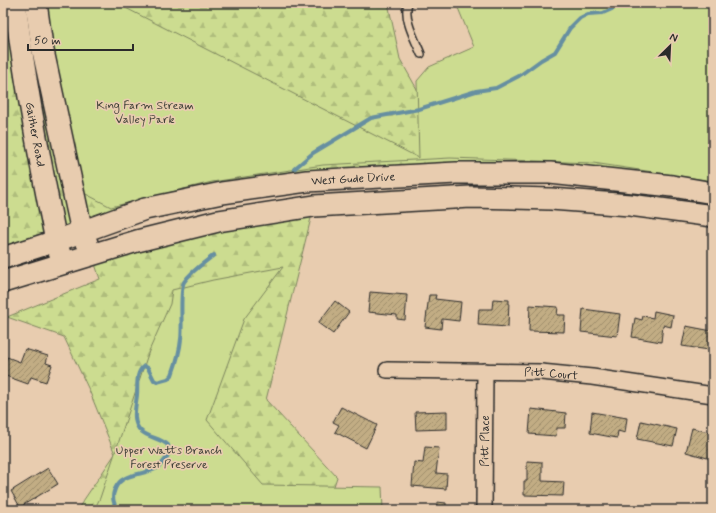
<svg xmlns="http://www.w3.org/2000/svg" width="716" height="513" font-family="Mynerve,sans-serif">
  <style>
    .forest { fill: url(#forest-firs); stroke: #7c845e }
    .green { fill: #ccdc90; stroke: #7c845e }
    .lines { fill: none; stroke-linecap: round; stroke-linejoin: round }
    .stream { stroke: #668fa1; stroke-width: 4 }
    .building { fill: url(#building-hatch); stroke: #2b2b2b }
    .lane-casing { stroke: #2b2b2b; stroke-width: 10 }
    .street-casing { stroke: #2b2b2b; stroke-width: 18 }
    .secondary-casing { stroke: #2b2b2b; stroke-width: 24 }
    .lane { stroke: #e8ccaf; stroke-width: 7 }
    .street { stroke: #e8ccaf; stroke-width: 15 }
    .secondary { stroke: #e8ccaf; stroke-width: 21 }
    .labels { text-anchor: middle; stroke-width: 3.5; stroke-linejoin: round; paint-order: stroke }
    .park-label { font-size: 12px; fill: #3b3d35; stroke: #e8ccaf }
    .street-label { font-size: 12px; fill: #2b2b2b; stroke: #e8ccaf }
  </style>
  <defs>
    <pattern id="forest-firs" width="22" height="20" patternUnits="userSpaceOnUse"><rect width="22" height="20" fill="#ccdc90"/><path d="M5 1l3.5 6h-7zM16 11l3.5 6h-7z" fill="#afbd7c"/></pattern>
    <pattern id="building-hatch" width="6" height="6" patternUnits="userSpaceOnUse"><rect width="6" height="6" fill="#c2ad84"/><path d="M-1 1l2-2M0 6l6-6M5 7l2-2" fill="none" stroke="#9e8d6c"/></pattern>
  </defs>
  <rect width="100%" height="100%" fill="#e8ccaf"/>
  <filter id="ink" filterUnits="userSpaceOnUse"><feTurbulence type="fractalNoise" baseFrequency=".025" numOctaves="2"/><feDisplacementMap in="SourceGraphic" scale="8" xChannelSelector="R" yChannelSelector="G"/><feConvolveMatrix kernelMatrix="1 2 1 2 8 2 1 2 1" color-interpolation-filters="sRGB"/></filter>
  <g filter="url(#ink)">
    <g class="forest">
      <polygon points="3,3 388,3 400,59 422,98 493,58 475,15 451,6 451,3 630,3 679,133 672,186 550,173 222,193 3,258"/>
      <polygon points="314,206 266,400 337,477 326,510 77,510 115,454 89,390 64,337 7,317 100,279 92,255"/>
    </g>
    <g class="green">
      <polygon points="45,3 116,3 419,158 417,81 429,67 474,47 456,3 713,3 713,181 593,163 450,158 323,165 212,182 111,207 80,191 63,125"/>
      <polygon points="283,267 244,319 207,420 263,485 382,487 383,510 94,510 100,498 149,351 170,304 172,290 213,280"/>
    </g>
    <g class="lines">
      <g class="stream">
        <polyline points="294,169 313,153 371,118 419,109 476,91 496,88 519,76 541,60 555,52 570,28 580,18 588,14 603,13 612,9 617,3"/>
        <path d="M117 510C114 503 111 497 115 489 122 472 143 476 157 468 160 466 163 462 166 459 169 454 170 450 168 445 160 438 149 438 141 431 131 423 136 405 137 395 138 385 135 373 144 366L148 368 154 380 157 382 168 379 172 375C176 364 180 351 181 339 183 327 179 290 184 282 191 271 204 263 214 255"/>
      </g>
    </g>
    <g class="building">
      <polygon points="370,292 407,295 405,320 397,319 397,315 368,312"/>
      <polygon points="429,295 436,295 435,299 461,302 459,321 442,319 441,329 425,327"/>
      <polygon points="493,299 509,300 508,327 478,325 479,309 492,309"/>
      <polygon points="335,301 349,312 333,334 318,323"/>
      <polygon points="530,305 558,307 557,315 565,315 564,332 529,331"/>
      <polygon points="583,309 620,314 617,336 581,332"/>
      <polygon points="654,311 673,315 671,327 663,325 661,342 632,337 635,318 642,320 643,316 653,318"/>
      <polygon points="686,326 712,331 709,350 682,346"/>
      <polygon points="25,349 48,356 46,363 52,365 46,382 31,377 28,384 3,375 3,370 7,357 20,362"/>
      <polygon points="341,407 377,425 366,448 335,432 339,425 333,422"/>
      <polygon points="531,409 566,413 565,428 557,428 556,436 529,434"/>
      <polygon points="447,411 447,429 416,430 415,412"/>
      <polygon points="592,412 627,418 625,433 618,431 617,438 590,433"/>
      <polygon points="641,421 677,429 673,446 637,439"/>
      <polygon points="692,428 713,433 713,452 711,459 686,452"/>
      <polygon points="425,447 439,448 436,473 447,474 446,489 412,486 414,462 423,463"/>
      <polygon points="527,461 542,462 542,481 564,482 563,496 524,495 524,481 527,481"/>
      <polygon points="48,468 58,484 20,507 11,491"/>
      <polygon points="437,502 446,503 446,510 436,510"/>
    </g>
    <g class="lines">
      <defs>
        <path id="lane" d="M408 3C403 19 415 39 421 54"/>
        <g id="street">
          <path id="s1" d="M387 370 541 372 592 377 713 395"/>
          <path id="s2" d="M484 510 485 371"/>
        </g>
        <g id="secondary">
          <path id="s3" d="M15 3C25 83 40 162 56 241L60 254"/>
          <polyline points="36,3 42,46 82,232 87,243"/>
          <path id="s4" d="M3 258 56 241 145 209 222 193 307 181 456 173H550L672 186 713 193"/>
          <polyline points="3,282 137,241 218,221 314,206 471,197 551,199 630,205 713,216"/>
        </g>
      </defs>
      <use href="#lane" class="lane-casing"/>
      <use href="#street" class="street-casing"/>
      <use href="#secondary" class="secondary-casing"/>
      <use href="#lane" class="lane"/>
      <use href="#street" class="street"/>
      <use href="#secondary" class="secondary"/>
    </g>
  </g>
  <g class="labels">
    <g class="park-label">
      <text x="145" y="109">King Farm Stream<tspan x="145" dy="14">Valley Park</tspan></text>
      <text x="169" y="454">Upper Watts Branch<tspan x="169" dy="14">Forest Preserve</tspan></text>
    </g>
    <g class="street-label">
      <text dy="4" stroke="none"><textPath href="#s3" startOffset="133">Gaither Road</textPath></text>
      <text dy="4" stroke="none"><textPath href="#s4" startOffset="361">West Gude Drive</textPath></text>
      <text dy="4" stroke="none"><textPath href="#s1" startOffset="164">Pitt Court</textPath></text>
      <text dy="4" stroke="none"><textPath href="#s2" startOffset="69">Pitt Place</textPath></text>
    </g>
  </g>
  <rect width="716" height="513" fill="none" stroke="#e8ccaf" stroke-width="16"/>
  <rect x="8" y="8" width="700" height="497" fill="none" stroke="#2b2b2b" stroke-width="1.5" filter="url(#ink)"/>
  <g transform="translate(670 46) rotate(24)" stroke="#e8ccaf" stroke-width="3" paint-order="stroke">
  <path d="M0-3L7 15L0 10L-7 15Z" fill="#2b2b2b"/>
  <text y="-6" font-size="11" font-weight="bold" text-anchor="middle" fill="#2b2b2b">N</text>
  </g>
  <path d="M28 44v6h105v-6" fill="none" stroke="#2b2b2b" stroke-width="2"/>
  <text x="34" y="44" font-size="12" fill="#2b2b2b" stroke="#e8ccaf" stroke-width="3" paint-order="stroke">50 m</text>
</svg>
